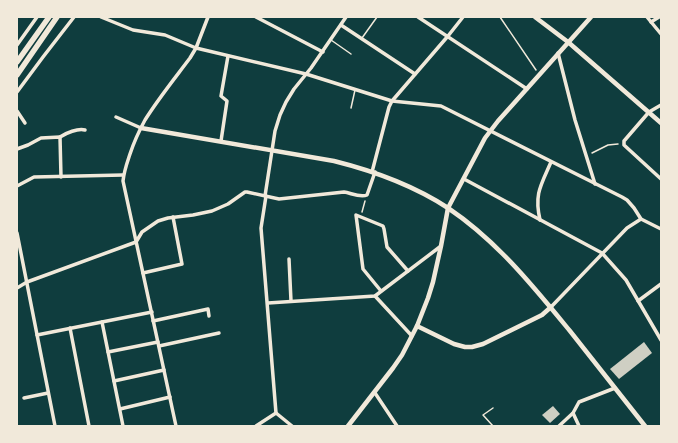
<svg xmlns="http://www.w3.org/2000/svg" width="678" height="443" font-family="'Roboto Serif',serif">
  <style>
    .building { fill: #cfcfc3 }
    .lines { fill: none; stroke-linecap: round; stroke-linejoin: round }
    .path { stroke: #f1e9da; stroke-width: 1.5 }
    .service { stroke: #f1e9da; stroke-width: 1.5 }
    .minor { stroke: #f1e9da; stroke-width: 3.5 }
    .tertiary { stroke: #f1e9da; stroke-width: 4.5 }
    .trunk { stroke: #f1e9da; stroke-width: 5.5 }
  </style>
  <rect width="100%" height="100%" fill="#0f3d3e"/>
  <g class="building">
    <polygon points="644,342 652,353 619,379 610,369"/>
    <polygon points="553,406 560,414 550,423 542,415"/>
  </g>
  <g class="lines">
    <g class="path">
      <polyline points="500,17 536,70"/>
      <polyline points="592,153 608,145 618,144"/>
      <polyline points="362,212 365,201"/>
    </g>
    <g class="service">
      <polyline points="362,38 377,17"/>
      <polyline points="331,40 351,54"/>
      <polyline points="351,108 355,90"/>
      <polyline points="493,426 483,415 493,408"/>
    </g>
    <g class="minor">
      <polyline points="101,17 133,30 165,35 196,48 306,74 392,101 441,106 622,197 627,200 634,208 641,219 661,229"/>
      <polyline points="256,17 323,52"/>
      <polyline points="418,17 527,89"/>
      <polyline points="647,17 661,34"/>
      <polyline points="651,22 659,17"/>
      <polyline points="341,25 415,74"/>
      <polyline points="17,45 37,17"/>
      <polyline points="558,53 575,120 595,184"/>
      <polyline points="17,92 43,57 74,17"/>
      <polyline points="661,105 649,112 624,141 624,145 661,179"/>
      <polyline points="17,111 25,123"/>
      <polyline points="116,117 141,128"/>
      <path d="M60 137C66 133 78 128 85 130"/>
      <polyline points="221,141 227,101 221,96 228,56"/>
      <polyline points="17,149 28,145 41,138 60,137 61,177"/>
      <polyline points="372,172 389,107 392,101 448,36 463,17"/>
      <polyline points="464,179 602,253 626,280 661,340"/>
      <polyline points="17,186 34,177 123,175"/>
      <polyline points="265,196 275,131 280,115 286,102 294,89 311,68 346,17"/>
      <polyline points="266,196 261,228 276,413 292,426"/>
      <path d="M540 220C534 194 541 185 551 162"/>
      <polyline points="17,233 55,426"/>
      <polyline points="289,259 291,301"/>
      <polyline points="143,273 182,264 173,217"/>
      <path d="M17 288 27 282 136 242 142 232 158 221 168 218 193 215 212 211 228 204 245 192H247L279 199 344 192C351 193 360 198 367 195L375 172"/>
      <polyline points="381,291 363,269 356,215 383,226 384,229 387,247 408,271"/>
      <polyline points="375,296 412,336"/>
      <polyline points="638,301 661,284"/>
      <polyline points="268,303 375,296 441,246"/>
      <polyline points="551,307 627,228 641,219"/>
      <polyline points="153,321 208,309 209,316"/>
      <polyline points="102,322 123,426"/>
      <polyline points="70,328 89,426"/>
      <polyline points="37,335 152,312"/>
      <polyline points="159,346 219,333"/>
      <polyline points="108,352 158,342"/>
      <polyline points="114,381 164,370"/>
      <polyline points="375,393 397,426"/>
      <polyline points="24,398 48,393"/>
      <polyline points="120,409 170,397"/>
      <polyline points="573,413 579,426"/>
      <path d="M176 426 123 181C124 171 127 163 130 154 134 142 139 131 145 120 158 99 175 78 190 58L196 48 208 17"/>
      <polyline points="256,426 276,413"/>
      <polyline points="559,426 573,413 579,402 615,388"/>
    </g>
    <g class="tertiary">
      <polyline points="535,17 568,42 661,123"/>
      <path d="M141 128 334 161C374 171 413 185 448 208 497 241 533 286 570 331 595 363 620 394 645 426"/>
      <polyline points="417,326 454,344 465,347 472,347 483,344 542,315 551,307"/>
      <polyline points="348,426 393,368 402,355 417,326 428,298 433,282 441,246 448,208 485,138 498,121 591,17"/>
    </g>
    <g class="trunk">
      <polyline points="17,62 49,17"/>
      <polyline points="17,75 57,17"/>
    </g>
  </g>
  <rect width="678" height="443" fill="none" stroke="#f1e9da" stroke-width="36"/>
</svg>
